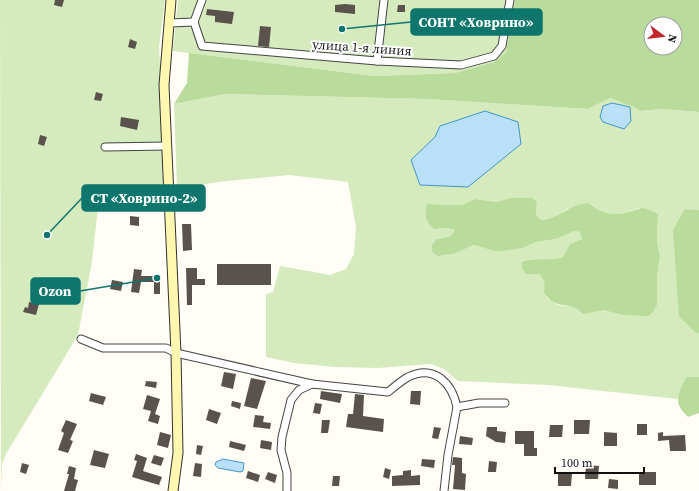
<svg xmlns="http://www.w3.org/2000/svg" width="699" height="491" font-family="'Source Serif 4',serif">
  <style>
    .green { fill: #d5ebbd; fill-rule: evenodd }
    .forest { fill: #b9dc9c; fill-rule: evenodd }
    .water { fill: #b9e0f7; stroke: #3f96cf }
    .building { fill: #5a524d }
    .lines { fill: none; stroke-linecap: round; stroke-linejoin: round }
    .street-casing { stroke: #444; stroke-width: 9 }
    .secondary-casing { stroke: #333; stroke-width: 11 }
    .street { stroke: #fff; stroke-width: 7 }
    .secondary { stroke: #fff6b0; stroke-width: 9 }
    .labels { text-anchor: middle; stroke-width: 4; stroke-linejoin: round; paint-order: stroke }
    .street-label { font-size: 13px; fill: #111; stroke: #fff }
    .leader { fill: none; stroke: #0f766e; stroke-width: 1.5 }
    .callout-dot { fill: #0f766e; stroke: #fff; stroke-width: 1.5 }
    .callout { fill: #0f766e; stroke: #0f766e; stroke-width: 1.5 }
    .callout-label { font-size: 14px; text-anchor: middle; font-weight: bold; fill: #fff }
  </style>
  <rect width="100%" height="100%" fill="#fffdf5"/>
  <g class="green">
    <polygon points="0,0 165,0 159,47 167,198 98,207 92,262 78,335 6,454 2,464 1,491"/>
    <polygon points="178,0 515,0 506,52 494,62 455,73 375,76 173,51"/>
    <path d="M225 94 427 99 586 109 610 98 636 108 640 111 661 109 699 112V210L685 209 696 333H699V377H686L677 399 548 385 458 381 444 369 431 364 378 368 335 367 294 363 266 357V294L273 292 280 266 330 275 346 269 354 254 356 227 348 182 289 175 218 182 177 189 174 104ZM440 126 468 187 411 160 435 137ZM510 198 537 202 536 215 541 220 555 218 567 209H596L609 215 625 213 639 208 658 214 657 242 660 256 657 277V305L654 311 649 316 622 315 603 310 558 305 547 298 544 279 539 274 543 260 550 261 563 257 570 244 582 239 581 232 574 231 568 232 556 239 536 242 523 248 494 251 474 245 456 253 437 239 451 236 455 230 448 228 434 229V204L462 205 475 199 497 202Z"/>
  </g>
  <g class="forest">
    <path d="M515 0H699V112L661 109 640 111 636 108 610 98 587 109 427 99 225 94 174 104 187 83 189 53 375 76 455 73 494 62 506 52ZM651 24H675V48H651Z"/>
    <path d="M510 198H532L537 202 536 215 541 220C560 219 567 205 588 203 602 214 614 217 632 211 636 210 639 208 643 208 648 209 653 212 658 214L657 242 660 256 657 277V305L654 311 649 316H642L622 315 603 310 583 314C570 299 555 312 544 292 545 284 545 280 539 274H526L522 268V262C535 257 549 262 563 257L570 244 582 239 580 232 574 231 556 239 536 242 523 248 501 251H494L474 245 456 253 438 256 432 252V245L437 239 451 236 455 230 448 228 434 229C426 222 424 215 427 204L462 205 475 199 497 202Z"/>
    <polygon points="685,209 699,210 699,333 696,333 679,316 673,230"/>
    <path d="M686 377H699V413L688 417C672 401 678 396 686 377Z"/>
  </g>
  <g class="water">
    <polygon points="612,103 630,107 631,121 624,129 603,122 600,117 603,106"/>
    <polygon points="485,111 518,122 521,144 468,187 420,185 411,160 435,137 440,126"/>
    <polygon points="223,459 244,463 243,471 240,472 218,468 215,465 216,462"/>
  </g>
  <g class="building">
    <polygon points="55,0 64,0 62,7 54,5"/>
    <polygon points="345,4 355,5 355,14 335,12 335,5"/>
    <polygon points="398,5 405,5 405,12 397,12"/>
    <polygon points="207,9 234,12 232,24 215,22 215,16 206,15"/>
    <polygon points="260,26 271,27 269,47 258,46"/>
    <polygon points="130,39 137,42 135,49 128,47"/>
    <polygon points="96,92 103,94 101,101 94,100"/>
    <polygon points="121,117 139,120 137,130 120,126"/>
    <polygon points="40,135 47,137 44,146 38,144"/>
    <polygon points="130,216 139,217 139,226 130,225"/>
    <polygon points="182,224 191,224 192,250 183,251"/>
    <rect x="217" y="264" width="54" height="21"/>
    <polygon points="186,268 197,268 197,279 205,279 205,285 192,285 192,305 187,305"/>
    <polygon points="134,269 142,270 141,276 160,276 160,294 154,294 154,282 141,282 139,293 131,292"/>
    <polygon points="112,280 123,282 121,291 110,289"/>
    <polygon points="29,302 39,304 36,315 23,312 25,307 28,308"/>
    <polygon points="224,372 236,374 233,389 221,386"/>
    <polygon points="251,378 266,381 257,409 244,406"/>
    <polygon points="146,381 157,382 156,388 145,386"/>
    <polygon points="321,391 342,394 340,403 320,399"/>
    <polygon points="411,391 421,391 420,405 410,404"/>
    <polygon points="91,393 106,397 103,405 89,401"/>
    <polygon points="355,394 364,395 363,416 384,419 383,432 346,427 348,414 353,414"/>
    <polygon points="147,395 160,399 155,414 160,416 158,424 148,421 151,411 143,409"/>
    <polygon points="232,401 241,403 240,409 231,406"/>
    <polygon points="315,403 322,404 320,414 313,413"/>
    <polygon points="209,409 221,413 217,424 206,420"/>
    <polygon points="255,415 264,416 263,422 271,423 270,429 253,427"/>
    <polygon points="66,420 77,424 70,440 73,441 68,453 58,450 64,433 61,431"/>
    <polygon points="322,420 330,420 328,433 321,433"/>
    <polygon points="574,420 590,420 589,434 574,434"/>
    <rect x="637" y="424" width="10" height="11"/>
    <polygon points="550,425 563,425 562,437 549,437"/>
    <polygon points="434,427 441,428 438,439 432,438"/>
    <polygon points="487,427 497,427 497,431 506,432 505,443 496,442 486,436"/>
    <polygon points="515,431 534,431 534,448 537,448 537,456 524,456 524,444 515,444"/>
    <polygon points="160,432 171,435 168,448 157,445"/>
    <polygon points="604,432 617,433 617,446 604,446"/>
    <polygon points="663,432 663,436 685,435 686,451 670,451 669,440 658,441 658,433"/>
    <polygon points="460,436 473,438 472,445 459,444"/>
    <polygon points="261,440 272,442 271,450 260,448"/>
    <polygon points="230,441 246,445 244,451 229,447"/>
    <polygon points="197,445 203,446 201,455 196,454"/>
    <polygon points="94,450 109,454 105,468 90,465"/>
    <polygon points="136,454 147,458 143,471 162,477 159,485 132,477 137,461 134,460"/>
    <polygon points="154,455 164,458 161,466 151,463"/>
    <polygon points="453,457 462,458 462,473 466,474 465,490 453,489 455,465 452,465"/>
    <polygon points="422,459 435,460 434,468 421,466"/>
    <polygon points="489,461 497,462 496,472 488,472"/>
    <polygon points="22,463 29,465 26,474 20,472"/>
    <polygon points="195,463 202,464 201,477 193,476"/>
    <polygon points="586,465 599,466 598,479 585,479"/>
    <polygon points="69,466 76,468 74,479 78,480 75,491 64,491 69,474 67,474"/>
    <polygon points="385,468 391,470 389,479 383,477"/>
    <polygon points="411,470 411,476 420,475 420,485 392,486 392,476 403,475 403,471"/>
    <polygon points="248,471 260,475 258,482 246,478"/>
    <polygon points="268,472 277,475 275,483 265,479"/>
    <rect x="639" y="472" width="17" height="13"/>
    <polygon points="558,473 572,473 571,486 558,486"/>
    <polygon points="333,476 340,476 339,486 332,486"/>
    <polygon points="609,479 618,480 618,489 608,488"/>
  </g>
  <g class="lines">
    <defs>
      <g id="street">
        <polyline points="194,22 202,46 377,61 461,65 494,56 502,46 510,0"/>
        <polyline points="194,22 202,0"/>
        <polyline points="169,23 194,22"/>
        <polyline points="377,61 384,0"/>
        <polyline points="105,147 167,146"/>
        <polyline points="81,339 103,348 166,348 176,353 312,384"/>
        <path d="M287 491V473L281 450 282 437 291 400 299 390 312 384 388 392C394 387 401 381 408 377 434 364 452 383 457 407"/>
        <polyline points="444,491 448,455 457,407 479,403 505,403"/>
      </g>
      <polyline id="secondary" points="171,0 164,85 176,353 178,453 173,491"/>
    </defs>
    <use href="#street" class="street-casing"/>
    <use href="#secondary" class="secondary-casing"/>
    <use href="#street" class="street"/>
    <use href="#secondary" class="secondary"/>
  </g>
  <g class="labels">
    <g class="street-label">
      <text transform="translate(362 47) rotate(4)" y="5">улица 1-я линия</text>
    </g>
  </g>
  <path class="leader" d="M342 29L411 22M47 235L82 198M157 278L80 291"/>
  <g class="callout-dot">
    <circle cx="342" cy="29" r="4"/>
    <circle cx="47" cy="235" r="4"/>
    <circle cx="157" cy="278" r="4"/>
  </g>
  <g class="callout">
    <rect x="411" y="9" width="131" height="26" rx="4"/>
    <rect x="82" y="185" width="123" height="26" rx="4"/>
    <rect x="31" y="278" width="49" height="26" rx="4"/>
  </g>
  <g class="callout-label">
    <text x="476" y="27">СОНТ «Ховрино»</text>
    <text x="144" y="203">СТ «Ховрино-2»</text>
    <text x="55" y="296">Ozon</text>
  </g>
  <g transform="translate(663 36) rotate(105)"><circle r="19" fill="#ffffff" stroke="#a0a0a0"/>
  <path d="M0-3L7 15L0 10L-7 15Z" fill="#c4262e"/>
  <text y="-6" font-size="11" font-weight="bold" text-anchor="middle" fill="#111111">N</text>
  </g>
  <path d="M555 467v6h89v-6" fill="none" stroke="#111111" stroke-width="2"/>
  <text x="561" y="467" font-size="12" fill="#111111" stroke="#ffffff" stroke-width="3" paint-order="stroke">100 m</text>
</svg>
